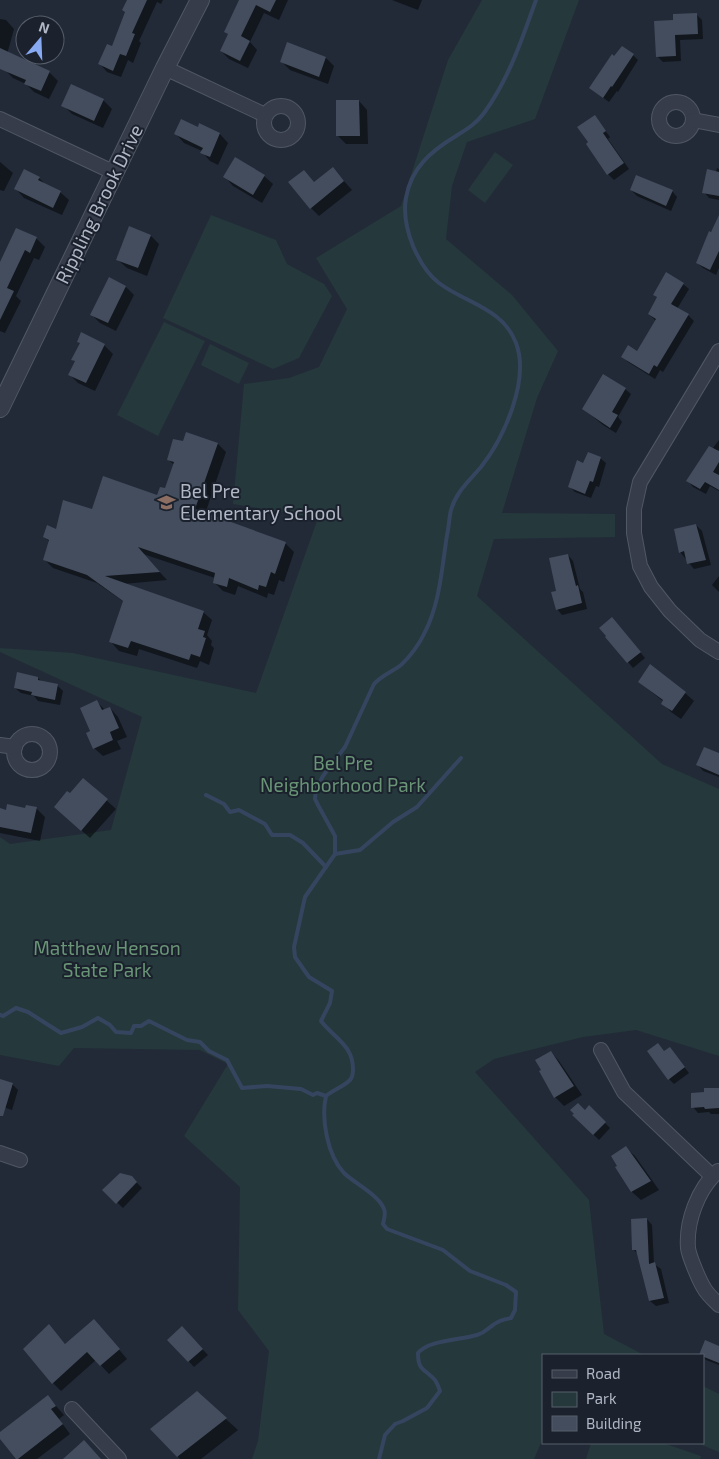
<svg xmlns="http://www.w3.org/2000/svg" width="719" height="1459" font-family="'Exo 2',sans-serif">
  <style>
    .green { fill: #25383b }
    .shadow { fill: #0007 }
    .lines { fill: none; stroke-linecap: round; stroke-linejoin: round }
    .stream { stroke: #36455f; stroke-width: 4 }
    .building { fill: #434d5d }
    .minor-casing { stroke: #515764; stroke-width: 16 }
    .tertiary-casing { stroke: #515764; stroke-width: 20 }
    .minor { stroke: #363c49; stroke-width: 14 }
    .tertiary { stroke: #363c49; stroke-width: 18 }
    .labels { text-anchor: middle; stroke-width: 4; stroke-linejoin: round; paint-order: stroke }
    .street-label { font-size: 19px; fill: #b1b7c5; stroke: #1b222e }
    .poi-label { font-size: 19px; fill: #b1b7c5; stroke: #1b222e; text-anchor: start }
    .park-label { font-size: 19px; fill: #699576; stroke: #1b222e }
  </style>
  <rect width="100%" height="100%" fill="#222a38"/>
  <g class="green">
    <polygon points="482,0 579,0 535,119 467,142 452,186 446,239 512,295 558,351 537,398 502,513 615,514 615,537 494,539 477,596 662,764 719,789 719,1056 636,1030 583,1037 494,1059 475,1072 589,1200 604,1334 644,1355 543,1355 543,1438 534,1459 252,1459 258,1441 269,1351 238,1310 240,1187 184,1136 228,1064 200,1050 74,1048 59,1066 0,1055 0,837 10,844 111,830 142,717 0,652 0,648 73,653 256,693 318,518 233,504 244,384 289,378 319,367 347,309 316,258 401,206 448,60"/>
    <polygon points="495,152 513,165 485,203 468,190"/>
    <polygon points="211,215 276,240 287,264 324,284 332,296 299,358 273,369 163,318"/>
    <polygon points="164,322 205,341 158,436 117,415"/>
    <polygon points="210,344 249,363 239,384 201,365"/>
    <polygon points="703,1386 719,1394 719,1452 697,1443 703,1443"/>
    <polygon points="591,1443 663,1443 701,1456 700,1459 586,1459"/>
  </g>
  <g class="shadow">
    <polygon points="128,0 163,0 161,4 157,2 139,41 141,43 133,63 128,60 121,77 107,72 100,64 112,47 126,12"/>
    <polygon points="241,0 288,0 279,20 264,13 250,42 257,50 248,68 229,59 221,51 229,35 226,32"/>
    <polygon points="392,0 422,0 418,10"/>
    <polygon points="696,14 702,20 703,39 680,40 681,61 663,62 657,56 674,21"/>
    <polygon points="0,19 6,20 14,29 6,58 0,57"/>
    <polygon points="288,44 326,58 334,66 328,84 290,70 281,61"/>
    <polygon points="633,55 638,60 618,92 617,91 609,102 590,88 615,58"/>
    <polygon points="5,70 49,72 58,81 49,99 34,92 26,84 13,78"/>
    <polygon points="103,100 112,109 103,128 72,114 63,105"/>
    <polygon points="359,101 367,110 368,144 346,144 338,136"/>
    <polygon points="595,117 610,137 608,139 629,169 614,180 608,174"/>
    <polygon points="200,125 220,134 228,143 218,165 210,161 202,152 202,151 184,143 176,134 198,128"/>
    <polygon points="0,162 13,173 4,191 0,190"/>
    <polygon points="717,168 719,169 719,200 709,198 704,192 716,172"/>
    <polygon points="333,169 352,190 319,216 311,208 315,183"/>
    <polygon points="264,176 273,184 262,203 233,186 225,177"/>
    <polygon points="39,178 47,186 60,192 69,200 62,215 24,198 16,189"/>
    <polygon points="631,190 672,191 677,197 671,211 637,196"/>
    <polygon points="17,229 36,238 45,247 39,260 34,258 16,296 21,301 5,333 0,331 0,265"/>
    <polygon points="719,230 719,268 716,275 703,268 697,263 709,232"/>
    <polygon points="151,236 159,244 147,276 127,268 118,260"/>
    <polygon points="683,284 689,289 677,309 688,315 694,321 663,372 660,370 655,379 628,362 622,356 637,352 656,321 649,314 658,298 655,295"/>
    <polygon points="126,287 134,295 116,331 100,323 91,314"/>
    <polygon points="78,341 104,345 113,354 95,391 78,383 70,375 76,362 73,360 81,344"/>
    <polygon points="625,389 631,394 618,417 622,422 616,433 603,425 584,409"/>
    <polygon points="719,440 719,491 710,486 706,494 693,487 688,481"/>
    <polygon points="184,443 218,444 226,452 205,514 286,544 294,552 284,582 279,580 274,595 268,593 267,598 238,586 235,595 223,591 214,582 215,578 143,554 167,580 123,584 203,612 212,620 207,635 212,641 211,645 214,648 209,665 200,661 197,668 139,649 137,656 119,651 111,642 124,602 97,583 53,568 44,559 50,542 44,537 93,510 157,496 166,490 175,466 168,459"/>
    <polygon points="600,458 606,463 599,487 596,486 591,498 575,492 570,487"/>
    <polygon points="696,525 702,531 711,565 694,569 680,552"/>
    <polygon points="568,555 573,561 580,589 583,592 587,609 562,615 557,609 558,592"/>
    <polygon points="719,576 719,592 712,585"/>
    <polygon points="617,624 645,658 633,668 628,662"/>
    <polygon points="38,678 42,682 57,685 63,691 60,705 38,701 34,696 21,693 15,688"/>
    <polygon points="639,682 685,693 694,701 681,719 671,712 663,703 664,702"/>
    <polygon points="97,702 105,710 110,708 118,717 127,737 117,741 121,749 103,756 94,748 92,732"/>
    <polygon points="719,754 719,777 703,771 698,765"/>
    <polygon points="83,779 116,809 90,838 55,807 70,795"/>
    <polygon points="36,808 45,817 40,841 0,833 0,810 7,811"/>
    <polygon points="670,1049 689,1073 674,1084 669,1079 665,1052"/>
    <polygon points="551,1052 559,1061 582,1095 564,1106 555,1097"/>
    <polygon points="0,1080 12,1084 18,1090 12,1110 0,1106"/>
    <polygon points="719,1089 719,1114 711,1114 709,1112 698,1113 693,1107 705,1093"/>
    <polygon points="589,1107 610,1128 599,1140 574,1115 585,1111"/>
    <polygon points="626,1148 635,1156 659,1190 641,1200 632,1192 617,1168"/>
    <polygon points="131,1177 142,1188 123,1208 104,1190"/>
    <polygon points="647,1219 652,1225 654,1264 661,1269 669,1303 656,1306 650,1301 639,1255 634,1250"/>
    <polygon points="49,1326 66,1345 102,1329 127,1359 109,1374 96,1360 61,1391 53,1383"/>
    <polygon points="182,1328 208,1355 194,1367 169,1340"/>
    <polygon points="719,1347 719,1365 706,1360 703,1356"/>
    <polygon points="197,1393 238,1430 201,1459 180,1459 152,1429"/>
    <polygon points="48,1397 64,1415 59,1419 70,1434 37,1459 17,1459 0,1437 0,1433"/>
  </g>
  <g class="lines">
    <g class="stream">
      <polyline points="206,795 224,804 230,812 239,810 265,824 272,835 290,835 303,843 326,867"/>
      <polyline points="335,854 360,850 393,822 417,807 461,758"/>
      <polyline points="0,1015 3,1016 16,1008 28,1012 61,1033 82,1027 98,1018 110,1025 116,1032 131,1033 134,1026 141,1026 149,1021 187,1040 200,1042 209,1051 227,1060 242,1088 267,1086 301,1089 313,1095 317,1093 326,1096"/>
      <path d="M379 1459 385 1435 395 1424 403 1421 427 1408 440 1391C439 1388 437 1383 435 1380 424 1368 418 1371 418 1353 429 1340 460 1340 477 1335 485 1333 487 1329 493 1325 498 1321 505 1319 511 1318L515 1310 516 1292 506 1285 470 1271 443 1250 387 1229 383 1224C384 1219 386 1214 384 1209 379 1195 354 1183 344 1173 327 1155 321 1118 326 1096 333 1090 343 1087 350 1080 353 1077 353 1073 353 1069 353 1045 334 1038 321 1021L330 1003 332 991 309 977 295 957 294 947 305 897 335 854V836L318 805 315 799 316 789 323 776 345 747 374 684C382 675 392 672 401 665 410 657 420 643 425 632 440 603 442 567 447 535 449 527 449 518 451 510 456 492 469 481 481 467 504 438 530 380 516 343 503 308 465 303 439 283 427 274 419 260 413 246 407 231 403 215 406 198 411 168 431 151 456 136 467 129 477 123 484 113 509 79 522 39 536 0"/>
    </g>
  </g>
  <g class="building">
    <polygon points="127,0 147,0 132,33 135,34 126,56 120,54 113,71 98,64 107,44 112,46 125,12 122,10"/>
    <polygon points="239,0 276,0 270,12 256,5 241,36 250,41 240,61 220,51 228,34 224,32"/>
    <polygon points="697,13 698,34 675,35 676,56 656,57 654,21 673,20 673,14"/>
    <polygon points="287,42 326,57 319,77 280,62"/>
    <polygon points="622,46 634,54 612,87 611,86 603,98 589,88 612,54 614,56"/>
    <polygon points="0,48 50,71 41,91 24,84 26,80 0,69"/>
    <polygon points="71,84 104,99 94,121 61,106"/>
    <polygon points="336,100 359,100 360,136 336,136"/>
    <polygon points="595,115 606,131 603,133 624,163 607,175 586,144 588,142 577,127"/>
    <polygon points="181,119 198,127 199,123 220,133 210,157 200,153 203,148 174,134"/>
    <polygon points="235,157 265,175 253,195 223,177"/>
    <polygon points="333,167 344,181 310,209 288,182 304,170 314,182"/>
    <polygon points="24,169 40,177 38,180 61,191 53,208 14,189"/>
    <polygon points="707,169 719,172 719,196 702,193"/>
    <polygon points="636,175 673,190 666,206 630,190"/>
    <polygon points="719,215 719,251 710,270 696,263 709,231 711,232"/>
    <polygon points="129,226 151,235 138,268 116,260"/>
    <polygon points="16,228 37,237 30,253 25,250 7,288 14,291 0,320 0,262"/>
    <polygon points="666,272 684,283 671,304 689,314 657,367 654,365 649,374 621,357 628,345 637,351 656,319 648,314 657,297 653,295"/>
    <polygon points="109,277 126,286 108,323 90,315"/>
    <polygon points="81,332 105,344 86,383 68,375 75,361 71,360 80,343 77,342"/>
    <polygon points="603,374 626,388 612,412 618,415 610,428 582,409"/>
    <polygon points="186,432 218,443 195,509 286,542 275,574 271,572 266,587 259,585 258,590 229,578 227,587 213,583 215,573 138,547 160,572 105,576 204,611 198,629 205,631 203,637 206,638 200,657 191,654 189,660 131,641 128,648 109,642 123,601 87,575 43,560 49,540 43,537 47,525 56,529 63,500 92,509 103,476 157,495 160,487 165,488 174,462 167,460 173,439 183,441"/>
    <polygon points="709,446 719,451 719,462 713,472 719,475 719,490 705,482 700,489 686,481"/>
    <polygon points="588,452 601,457 593,482 590,481 585,494 568,487 577,460 583,463"/>
    <polygon points="696,524 706,560 687,564 684,551 679,553 674,529"/>
    <polygon points="568,554 576,586 578,585 582,603 556,610 551,592 556,591 549,558"/>
    <polygon points="612,617 641,652 627,663 605,637 606,636 599,628"/>
    <polygon points="650,664 686,692 672,711 661,704 663,700 638,682"/>
    <polygon points="17,672 38,677 38,680 58,684 55,700 31,695 32,692 14,688"/>
    <polygon points="97,700 102,710 110,707 119,728 110,732 113,740 93,749 86,733 90,731 80,708"/>
    <polygon points="704,747 719,753 719,775 696,765"/>
    <polygon points="83,778 108,799 81,831 54,807 67,791 70,793"/>
    <polygon points="7,804 25,808 26,805 37,807 31,833 0,827 0,808 6,810"/>
    <polygon points="658,1043 664,1051 670,1047 685,1067 668,1080 647,1051"/>
    <polygon points="551,1051 574,1086 554,1098 539,1071 541,1070 535,1060"/>
    <polygon points="0,1079 13,1083 3,1116 0,1116"/>
    <polygon points="704,1088 719,1088 719,1108 705,1109 704,1107 691,1108 691,1093 704,1092"/>
    <polygon points="578,1103 585,1110 589,1105 606,1122 593,1135 572,1115 574,1114 570,1110"/>
    <polygon points="626,1146 651,1181 631,1192 615,1167 617,1166 611,1156"/>
    <polygon points="120,1173 132,1176 137,1182 116,1204 102,1190"/>
    <polygon points="647,1218 649,1264 655,1262 664,1298 649,1301 636,1250 632,1250 631,1219"/>
    <polygon points="94,1319 120,1349 100,1366 87,1352 52,1384 23,1349 49,1324 65,1344"/>
    <polygon points="182,1326 203,1349 188,1362 167,1340"/>
    <polygon points="705,1340 719,1346 719,1363 699,1355"/>
    <polygon points="197,1391 227,1418 177,1457 150,1429"/>
    <polygon points="48,1395 56,1406 51,1409 63,1424 18,1459 16,1459 0,1439 0,1432"/>
    <polygon points="84,1440 101,1459 63,1459"/>
  </g>
  <g class="lines">
    <defs>
      <g id="minor">
        <polyline points="165,68 265,115"/>
        <circle cx="676" cy="119" r="17"/>
        <circle cx="281" cy="123" r="17"/>
        <polyline points="0,119 115,173"/>
        <polyline points="693,120 719,125"/>
        <polyline points="719,351 640,482 634,509 634,533 640,566 651,587 670,611 700,640 719,652"/>
        <circle cx="32" cy="752" r="18"/>
        <polyline points="0,745 15,747"/>
        <polyline points="601,1050 624,1092 712,1176"/>
        <polyline points="0,1153 20,1160"/>
        <path d="M718 1171C698 1189 686 1221 688 1248 689 1256 699 1280 704 1288 707 1294 714 1300 719 1305"/>
        <polyline points="72,1409 119,1459"/>
      </g>
      <polyline id="tertiary" points="0,408 165,68 200,0"/>
    </defs>
    <use href="#minor" class="minor-casing"/>
    <use href="#tertiary" class="tertiary-casing"/>
    <use href="#minor" class="minor"/>
    <use href="#tertiary" class="tertiary"/>
  </g>
  <defs>
    <symbol id="school-bare" viewBox="-9 -9 18 18"><path d="M0-5L7-2L0 1L-7-2ZM-4 1L0 2.5L4 1V4Q0 6-4 4Z" fill="#8d6e63" stroke="#1b222e" stroke-width="2.5" paint-order="stroke"/></symbol>
  </defs>
  <g fill-rule="evenodd">
    <use href="#school-bare" x="154" y="490" width="25" height="25"/>
  </g>
  <g class="labels">
    <g class="street-label">
      <text transform="translate(99 204) rotate(-64)" y="7">Rippling Brook Drive</text>
    </g>
    <g class="poi-label">
      <text x="180" y="498">Bel Pre<tspan x="180" dy="22">Elementary School</tspan></text>
    </g>
    <g class="park-label">
      <text x="343" y="770">Bel Pre<tspan x="343" dy="22">Neighborhood Park</tspan></text>
      <text x="107" y="955">Matthew Henson<tspan x="107" dy="22">State Park</tspan></text>
    </g>
  </g>
  <rect x="542" y="1354" width="162" height="90" fill="#1b222e" stroke="#575e6a"/>
  <rect x="552" y="1370" width="25" height="8" fill="#363c49" stroke="#575e6a"/>
  <text x="586" y="1379" font-size="15" fill="#b1b7c5">Road</text>
  <rect x="552" y="1392" width="25" height="15" fill="#25383b" stroke="#575e6a"/>
  <text x="586" y="1404" font-size="15" fill="#b1b7c5">Park</text>
  <rect x="552" y="1416" width="25" height="15" fill="#434d5d" stroke="#575e6a"/>
  <text x="586" y="1429" font-size="15" fill="#b1b7c5">Building</text>
  <g transform="translate(40 40) rotate(19)"><circle r="24" fill="#1b222e" stroke="#575e6a"/>
  <path d="M0-4L9 19L0 12L-9 19Z" fill="#87aaf3"/>
  <text y="-8" font-size="14" font-weight="bold" text-anchor="middle" fill="#b1b7c5">N</text>
  </g>
</svg>
